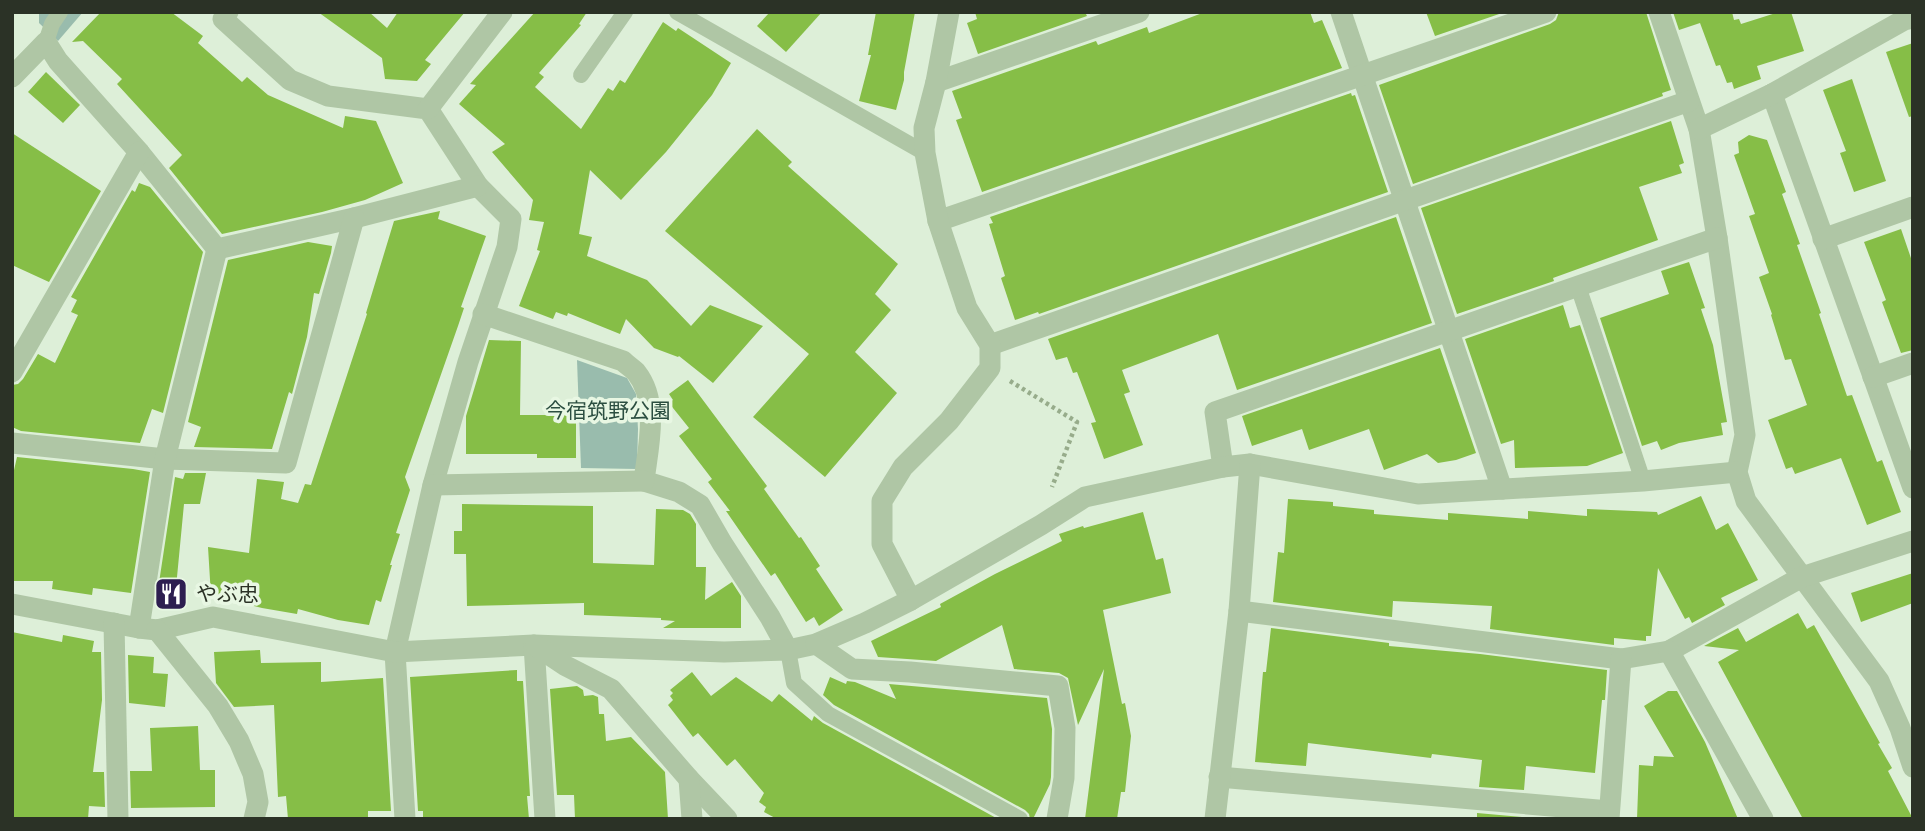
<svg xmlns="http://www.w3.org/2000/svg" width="1925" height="831" font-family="'Sofia Sans Condensed','Noto Sans JP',sans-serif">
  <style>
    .green { fill: #99bcad }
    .building { fill: #86be47 }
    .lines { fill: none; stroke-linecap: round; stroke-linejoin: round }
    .path { stroke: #97ac8b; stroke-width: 4.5; stroke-dasharray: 3.5 3.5; stroke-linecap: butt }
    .lane { stroke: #afc6a5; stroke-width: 16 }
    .street { stroke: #afc6a5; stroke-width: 21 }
    .labels { text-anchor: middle; stroke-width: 7; stroke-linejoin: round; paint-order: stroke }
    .park-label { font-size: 21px; fill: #2b4e40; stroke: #e8f7e3 }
    .poi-label { font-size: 21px; fill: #2b3226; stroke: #e8f7e3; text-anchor: start }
  </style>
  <rect width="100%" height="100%" fill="#ddefd8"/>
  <g class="green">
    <polygon points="39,12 83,12 58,41 39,23"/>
    <polygon points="577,360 627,378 636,394 638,429 637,469 581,468"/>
  </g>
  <g class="building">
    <polygon points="101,12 171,12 203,36 198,43 242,82 247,77 268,95 343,128 345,116 376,121 403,183 365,200 322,212 222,234 169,168 182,155 117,84 122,79 83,41 72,42"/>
    <polygon points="318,12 369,12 387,28 398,12 465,12 425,60 431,64 417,81 385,79 382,58"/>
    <polygon points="535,12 587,12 579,24 581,25 539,73 544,77 535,87 581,129 608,88 613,91 620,80 625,83 663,22 676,31 678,28 731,63 712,95 666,152 621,200 590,170 579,234 592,237 587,256 647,280 691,326 710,305 763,326 713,383 679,356 678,357 654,348 626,319 620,334 568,313 567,316 556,312 553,319 519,306 540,251 537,250 544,222 529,220 533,200 492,152 505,144 459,104 476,85 470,84"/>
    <polygon points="770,12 822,12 786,52 757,26"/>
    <polygon points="876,12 915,12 904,72 904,80 896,110 859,101 871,55 868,55"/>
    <polygon points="975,12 1085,12 1087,16 978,54 967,23 977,19"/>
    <polygon points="1205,12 1310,12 1314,23 1322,20 1342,68 982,192 956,120 962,118 952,91 1096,41 1098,45 1147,27 1149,33"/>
    <polygon points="1426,12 1505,12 1435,36"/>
    <polygon points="1559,12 1646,12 1671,90 1662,93 1663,96 1413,184 1379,85 1550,24 1556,20"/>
    <polygon points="1673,12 1732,12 1734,20 1739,19 1741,24 1779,12 1791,12 1804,51 1757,66 1761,79 1734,89 1732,82 1727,83 1720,65 1716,66 1700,23 1679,30"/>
    <polygon points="1913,43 1913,116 1909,117 1886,52"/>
    <polygon points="46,72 80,105 63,123 28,92"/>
    <polygon points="1852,79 1886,181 1854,192 1840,153 1846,151 1823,90"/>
    <polygon points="1351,93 1352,96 1355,95 1388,192 1039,314 1038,312 1015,320 1001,278 1005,276 989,224 993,223 990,217"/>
    <polygon points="1671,121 1684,163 1679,165 1682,173 1639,187 1658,240 1553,278 1554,281 1457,314 1421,208"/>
    <polygon points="757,129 792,162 788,166 898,264 875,294 891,310 855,352 897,393 825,477 753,417 809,354 665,231"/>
    <polygon points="12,133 101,191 49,282 12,265"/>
    <polygon points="1749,135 1767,140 1786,192 1782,194 1800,244 1797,245 1821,313 1819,314 1847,396 1852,395 1877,462 1882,460 1901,512 1867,525 1841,458 1795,474 1792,467 1786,469 1768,420 1807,405 1791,359 1785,360 1771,315 1772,314 1759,277 1769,273 1749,216 1755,214 1734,155 1739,153 1738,142"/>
    <polygon points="139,183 150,187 203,252 163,413 152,409 140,443 21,431 12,427 12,385 18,384 23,379 38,354 55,363 78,315 71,312 77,300 71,297 132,190 135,192"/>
    <polygon points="440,211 438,219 486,236 461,307 464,308 458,326 405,477 410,490 396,533 400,534 390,565 392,565 381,602 376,600 369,625 338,620 298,609 297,614 262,608 211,596 208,547 249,553 257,479 284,482 281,499 298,503 305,484 311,485 367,314 366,313 394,221"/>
    <polygon points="1396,217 1432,323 1237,390 1218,334 1122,370 1130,392 1124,394 1143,445 1104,459 1091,423 1096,422 1077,372 1073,373 1067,357 1056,360 1048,339"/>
    <polygon points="1901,229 1913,264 1913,350 1901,353 1882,302 1886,300 1864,242"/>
    <polygon points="308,242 332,246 331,253 319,294 314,293 307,337 292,394 289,392 272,449 194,447 201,427 188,422 228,260"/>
    <polygon points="1689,262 1705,308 1701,309 1713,345 1727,422 1721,423 1723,435 1679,443 1661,450 1657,441 1642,446 1600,318 1669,294 1661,271"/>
    <polygon points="1563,305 1570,328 1580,325 1623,453 1587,466 1515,468 1514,440 1501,444 1465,339"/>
    <polygon points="489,340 521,341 520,415 576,415 576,458 537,458 537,454 466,454 466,416"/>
    <polygon points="1440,348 1476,453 1456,460 1438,463 1427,454 1384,470 1369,429 1309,450 1302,429 1252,446 1242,416"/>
    <polygon points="688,380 767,486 764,489 799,538 801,537 820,566 816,569 843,610 819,626 814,617 806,622 775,573 771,576 726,511 730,511 708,482 712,479 679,436 689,428 669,403 673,400 669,394"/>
    <polygon points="17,457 133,469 150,472 131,593 93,588 92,595 52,589 53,581 14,581 12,479"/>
    <polygon points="185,473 206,473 200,504 184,504 175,598 157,596 175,477 183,479"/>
    <polygon points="1701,496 1716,530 1728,523 1758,580 1721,598 1725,605 1692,623 1689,617 1685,619 1658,568 1651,636 1646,636 1646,641 1614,638 1614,645 1490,629 1492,606 1393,601 1392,617 1273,602 1278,552 1284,553 1288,499 1333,502 1333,506 1374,510 1374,514 1448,520 1448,513 1528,519 1528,511 1587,516 1587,509 1657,512 1658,515"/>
    <polygon points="462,504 593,506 593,563 654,565 656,509 683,510 690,514 696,524 696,567 706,567 705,600 732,582 741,596 741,628 663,628 675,621 661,620 661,618 584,615 584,603 467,606 466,554 454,554 454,531 462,531"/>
    <polygon points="1143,512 1156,560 1163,558 1171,593 1103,610 1122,704 1125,703 1131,736 1125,792 1121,792 1117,819 1085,819 1104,669 1078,725 1068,678 1059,673 1014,669 1002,625 936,661 878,657 871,641 941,607 940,604 995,574 1062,541 1059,534 1083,526 1084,528"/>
    <polygon points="1913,573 1913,603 1861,622 1851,593"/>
    <polygon points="1798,613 1807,629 1814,625 1880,743 1878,744 1892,768 1888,771 1913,819 1803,819 1718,662 1739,650 1704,646 1738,628 1746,642"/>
    <polygon points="1271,628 1389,643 1389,646 1480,654 1607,670 1605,700 1602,700 1595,773 1526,766 1524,790 1479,787 1482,760 1432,754 1431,758 1308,743 1306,766 1255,762 1263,672 1266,672"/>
    <polygon points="12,632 62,642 63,635 94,641 92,652 101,652 102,700 93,772 104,772 105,807 89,806 88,819 12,819"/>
    <polygon points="260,650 261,663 321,662 321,682 383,678 391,811 368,811 368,819 288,819 286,796 278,797 274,705 234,707 216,683 214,652"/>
    <polygon points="128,655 154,657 153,673 168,674 165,707 129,703"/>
    <polygon points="517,670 517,681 523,681 530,796 527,796 529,819 423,819 423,811 418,811 410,677"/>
    <polygon points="692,672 711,696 736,677 772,702 779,694 812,721 814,716 823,723 998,819 777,819 764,812 766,807 759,802 764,793 735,759 727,766 698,733 693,737 668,705 673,700 670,696 673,693 670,690"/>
    <polygon points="830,677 846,684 847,681 855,682 896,699 889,684 1047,698 1052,729 1051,777 1050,784 1033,819 1030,819 1029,814 1025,810 834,705 823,695"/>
    <polygon points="577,686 583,690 584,696 593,695 598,697 599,714 604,714 606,741 631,737 665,772 668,819 575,819 574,795 557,795 550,689"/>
    <polygon points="1668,691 1677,691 1705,742 1738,819 1637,819 1639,765 1653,766 1654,756 1674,757 1644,706"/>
    <polygon points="198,726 200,770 215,770 215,807 131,808 130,771 152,771 150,728"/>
    <polygon points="1477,813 1522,817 1522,819 1477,819"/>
  </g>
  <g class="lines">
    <polyline class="path" points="1010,381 1077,422 1052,487"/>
    <g class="lane">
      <polyline points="677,12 925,153"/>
      <polyline points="46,42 52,24 60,12"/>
      <polyline points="581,75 625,12"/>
      <polyline points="1578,286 1643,481"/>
      <polyline points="788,650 794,683 828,714 1020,819"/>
    </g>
    <g class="street">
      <polyline points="228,12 223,19 290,80 328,96 428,109 478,186 511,219 507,247 468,362 433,485 395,652 405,819"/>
      <polyline points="1341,12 1502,489"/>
      <polyline points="1659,12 1699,129 1717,238 1745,435 1737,472 1746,501 1879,681 1900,728 1913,767"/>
      <polyline points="12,77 46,42 58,61 139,152 217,249 354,218 478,186"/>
      <polyline points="936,82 1139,12"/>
      <polyline points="1772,94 1913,488"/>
      <polyline points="428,109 502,12"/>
      <polyline points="1699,129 1772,94 1904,20 1913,18"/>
      <polyline points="938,221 1546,12"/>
      <polyline points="1823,239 1913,207"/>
      <path d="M483 314 623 361C627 365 632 368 636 372 660 402 648 447 644 481L679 492 700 505 722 543 770 617 788 650"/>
      <polyline points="990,345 1689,101"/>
      <polyline points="12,372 139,152"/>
      <polyline points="1873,377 1913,363"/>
      <polyline points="12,443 165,459 286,463 354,218"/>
      <polyline points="1223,467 1215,412 1717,238"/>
      <polyline points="433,485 644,481"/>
      <polyline points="911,600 882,544 882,501 903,467 949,421 990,368 990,345 967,308 938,221 925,153 924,128 936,82 949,12"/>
      <polyline points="12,604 139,628 157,630 213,617 395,652 534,645 724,652 788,650 816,644 865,623 911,600 1041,525 1085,497 1223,467 1250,464 1418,494 1643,481 1737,472"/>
      <polyline points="1239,611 1621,659 1669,651 1802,577 1913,541"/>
      <polyline points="114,623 118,819"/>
      <polyline points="139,628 165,459 217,249"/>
      <polyline points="157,630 218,706 239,741 253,774 258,802 254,819"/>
      <polyline points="816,644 852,669 910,672 1058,686 1065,728 1064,778 1057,819"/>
      <polyline points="534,645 545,819"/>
      <polyline points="536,646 566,666 611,689 689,779 727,819"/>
      <polyline points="1669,651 1763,819"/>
      <polyline points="1219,777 1609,811"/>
      <polyline points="689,779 692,819"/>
      <polyline points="1215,819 1239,611 1250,464"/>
      <polyline points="1609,819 1621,659"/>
    </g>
  </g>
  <defs>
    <symbol id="restaurant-square" viewBox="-11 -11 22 22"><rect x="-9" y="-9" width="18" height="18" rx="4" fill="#2d1e50" stroke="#e8f7e3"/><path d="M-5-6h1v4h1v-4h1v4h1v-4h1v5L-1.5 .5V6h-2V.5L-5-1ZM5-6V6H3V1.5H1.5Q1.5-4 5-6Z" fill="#fff"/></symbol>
  </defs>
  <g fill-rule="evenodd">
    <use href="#restaurant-square" x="152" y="575" width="38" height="38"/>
  </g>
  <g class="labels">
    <g class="park-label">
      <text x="608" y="418">今宿筑野公園</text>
    </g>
    <g class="poi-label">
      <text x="196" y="601">やぶ忠</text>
    </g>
  </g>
  <rect width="1925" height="831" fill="none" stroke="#2b3226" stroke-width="28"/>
</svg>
